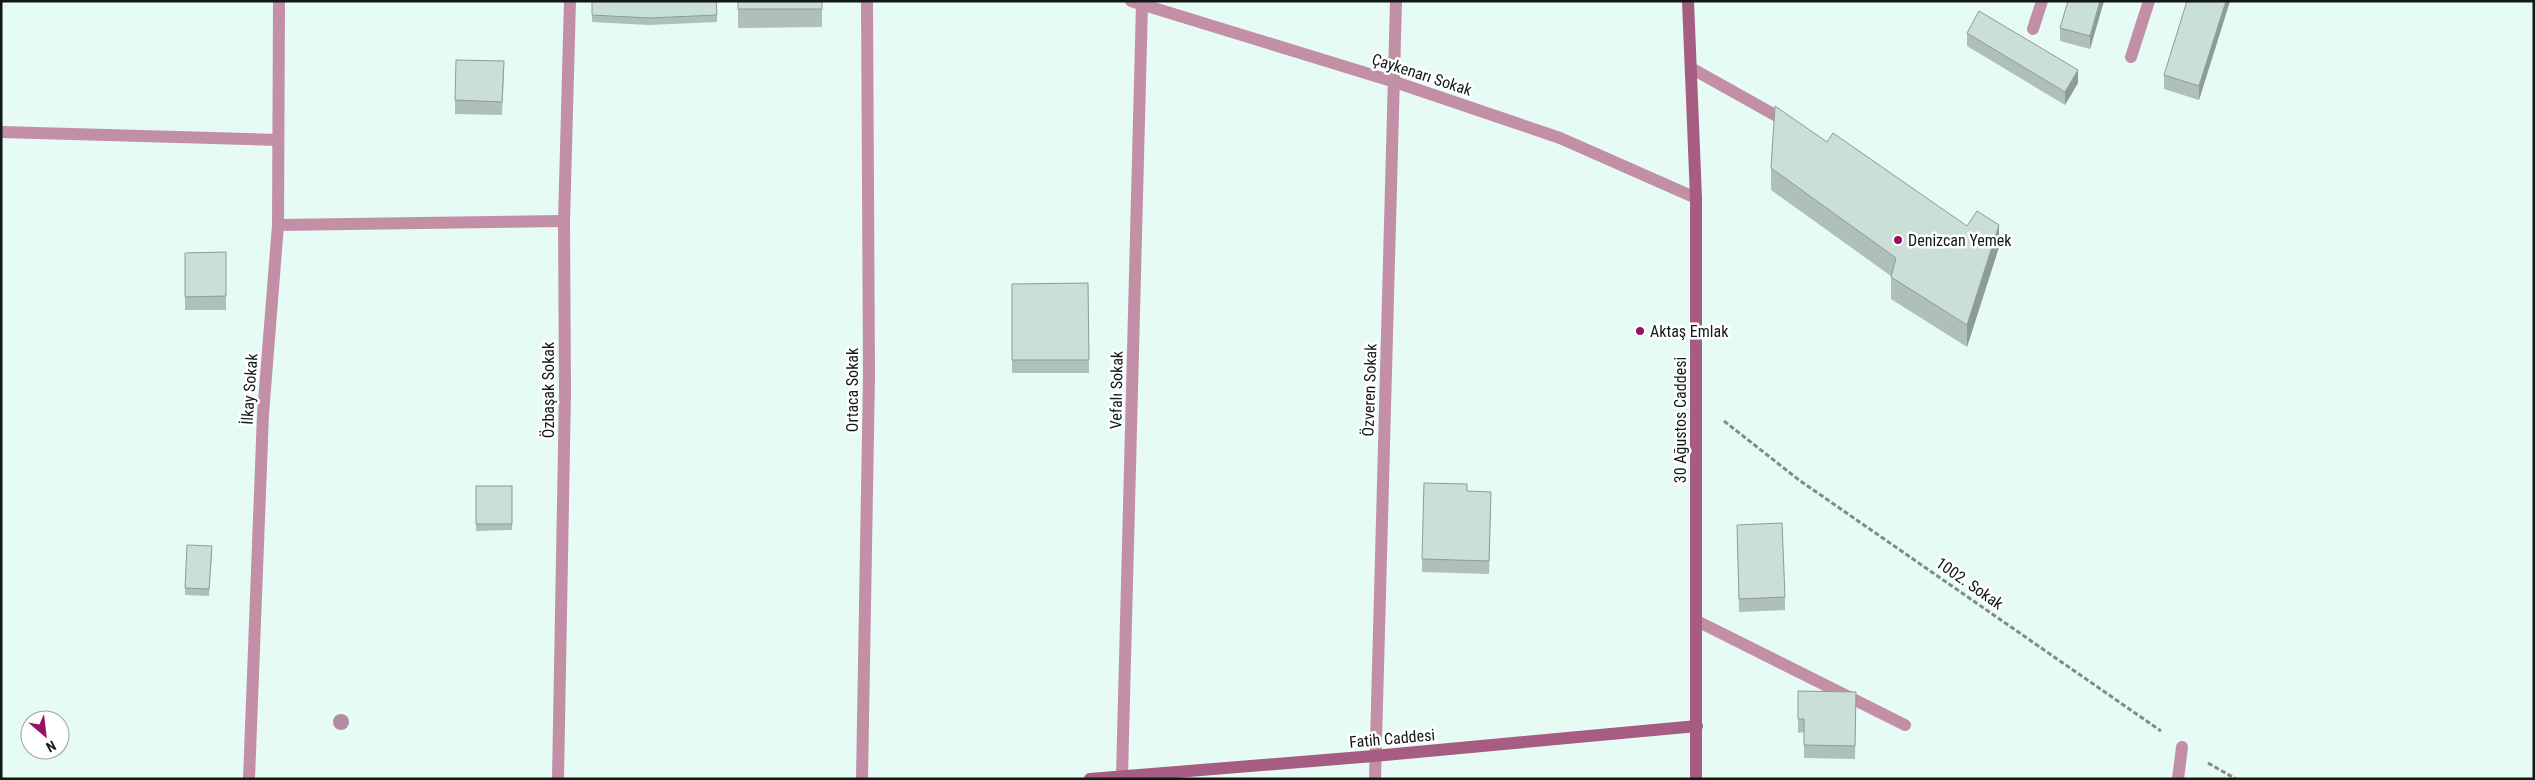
<svg xmlns="http://www.w3.org/2000/svg" width="2535" height="780" font-family="'Roboto Condensed',sans-serif">
  <style>
    .lines { fill: none; stroke-linecap: round; stroke-linejoin: round }
    .path { stroke: #7f8d88; stroke-width: 3; stroke-dasharray: 5 2.5; stroke-linecap: butt }
    .lane { stroke: #c38fa7; stroke-width: 12 }
    .street { stroke: #c38fa7; stroke-width: 12 }
    .secondary { stroke: #a75d81; stroke-width: 12 }
    .tree { fill: #b28da2 }
    .wall { fill: #aec0b8 }
    .shaded-wall { fill: #8d9c96 }
    .building { fill: #cadfd6; stroke: #8d9c96 }
    .poi-dot { fill: #991164; stroke: #fff; stroke-width: 2 }
    .labels { text-anchor: middle; stroke-width: 5; stroke-linejoin: round; paint-order: stroke }
    .street-label { font-size: 16px; fill: #111815; stroke: #fff }
    .poi-label { font-size: 16px; fill: #111815; stroke: #fff; text-anchor: start }
  </style>
  <rect width="100%" height="100%" fill="#e6fbf3"/>
  <g class="lines">
    <g class="path">
      <polyline points="1724,421 1799,480 2161,731"/>
      <polyline points="2208,763 2236,779"/>
    </g>
    <g class="lane">
      <polyline points="2033,29 2042,1"/>
      <polyline points="2131,57 2149,1"/>
      <polyline points="1691,68 1789,123"/>
      <polyline points="1697,621 1905,725"/>
    </g>
    <g class="street">
      <polyline points="1131,1 1395,82 1560,138 1696,198"/>
      <polyline points="1,132 278,140"/>
      <polyline points="278,225 564,221"/>
      <polyline points="1122,776 1142,4"/>
      <polyline points="249,779 263,414 278,225 279,1"/>
      <polyline points="558,779 565,392 564,221 570,1"/>
      <polyline points="862,779 869,375 867,1"/>
      <polyline points="1375,779 1396,1"/>
      <polyline points="2178,779 2182,747"/>
    </g>
    <g class="secondary">
      <polyline points="1688,1 1696,198 1696,779"/>
      <polyline points="1090,779 1374,756 1697,726"/>
    </g>
  </g>
  <circle class="tree" cx="341" cy="722" r="8"/>
  <g class="wall">
    <polygon points="592,1 717,15 717,22 649,25 592,22"/>
    <polygon points="738,1 822,1 822,27 738,28"/>
    <polygon points="2068,1 2104,1 2090,49 2060,41 2060,28"/>
    <polygon points="2230,1 2199,100 2164,89 2164,75"/>
    <polygon points="1967,33 2078,83 2065,105 1967,46"/>
    <polygon points="504,74 502,115 455,114 455,100"/>
    <polygon points="1827,142 1967,226 1999,247 1967,347 1891,299 1891,276 1771,190 1771,168"/>
    <polygon points="226,252 226,310 185,310 185,253"/>
    <polygon points="1088,283 1089,373 1012,373 1012,284"/>
    <polygon points="476,486 512,486 512,530 476,531"/>
    <polygon points="1467,491 1491,505 1489,574 1422,572 1422,559"/>
    <polygon points="1737,525 1785,597 1785,610 1739,612"/>
    <polygon points="212,553 209,596 185,595 185,588"/>
    <polygon points="1798,691 1856,692 1855,759 1804,758 1804,732 1798,733"/>
  </g>
  <g class="shaded-wall">
    <polygon points="2100,1 2104,1 2090,49 2090,36"/>
    <polygon points="2226,1 2230,1 2199,100 2199,86"/>
    <polygon points="2078,70 2078,83 2065,105 2065,92"/>
    <polygon points="1999,225 1999,247 1967,347 1967,325"/>
  </g>
  <g class="building">
    <polygon points="592,1 716,1 717,15 649,18 592,15"/>
    <rect x="738" y="1" width="84" height="8"/>
    <polygon points="2068,1 2100,1 2090,36 2060,28"/>
    <polygon points="2187,1 2226,1 2199,86 2164,75"/>
    <polygon points="1979,11 2078,70 2065,92 1967,33"/>
    <polygon points="456,60 504,61 502,102 455,100"/>
    <polygon points="1775,106 1827,142 1833,133 1967,226 1977,211 1999,225 1967,325 1891,277 1896,258 1771,168"/>
    <polygon points="226,252 226,296 185,297 185,253"/>
    <polygon points="1088,283 1089,360 1012,360 1012,284"/>
    <polygon points="1424,483 1467,484 1467,491 1491,492 1489,561 1422,559"/>
    <rect x="476" y="486" width="36" height="38"/>
    <polygon points="1782,523 1785,597 1739,599 1737,525"/>
    <polygon points="187,545 212,546 209,589 185,588"/>
    <polygon points="1798,691 1856,692 1855,746 1804,745 1804,719 1798,719"/>
  </g>
  <g class="poi-dot">
    <circle cx="1898" cy="240" r="5"/>
    <circle cx="1640" cy="331" r="5"/>
  </g>
  <g class="labels">
    <g class="street-label">
      <text transform="translate(1422 74) rotate(18)" y="6">Çaykenarı Sokak</text>
      <text transform="translate(249 389) rotate(-86)" y="6">İlkay Sokak</text>
      <text transform="translate(548 390) rotate(-90)" y="6">Özbaşak Sokak</text>
      <text transform="translate(852 390) rotate(-90)" y="6">Ortaca Sokak</text>
      <text transform="translate(1116 390) rotate(-89)" y="6">Vefalı Sokak</text>
      <text transform="translate(1369 390) rotate(-88)" y="6">Özveren Sokak</text>
      <text transform="translate(1680 420) rotate(-90)" y="6">30 Ağustos Caddesi</text>
      <text transform="translate(1970 583) rotate(35)" y="6">1002. Sokak</text>
      <text transform="translate(1392 738) rotate(-5)" y="6">Fatih Caddesi</text>
    </g>
    <g class="poi-label">
      <text x="1908" y="246">Denizcan Yemek</text>
      <text x="1650" y="337">Aktaş Emlak</text>
    </g>
  </g>
  <rect width="2535" height="780" fill="none" stroke="#111815" stroke-width="5"/>
  <g transform="translate(45 735) rotate(152)"><circle r="24" fill="#ffffff" stroke="#a0a3a1"/>
  <path d="M0-4L9 19L0 12L-9 19Z" fill="#991164"/>
  <text y="-8" font-size="14" font-weight="bold" text-anchor="middle" fill="#111815">N</text>
  </g>
</svg>
